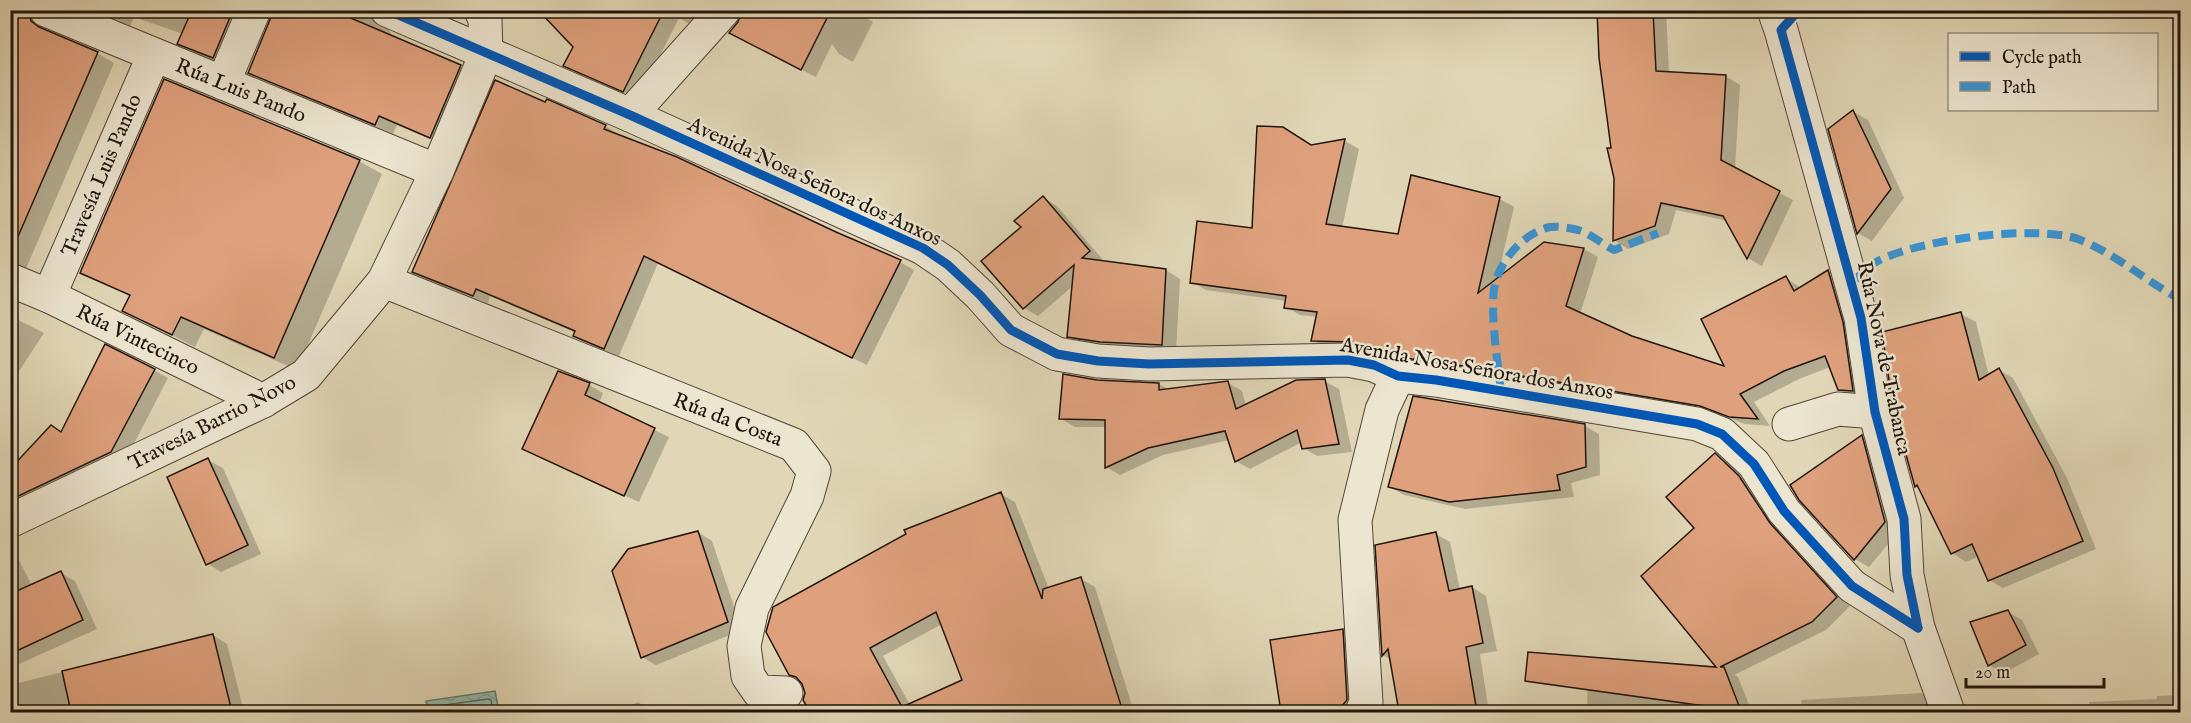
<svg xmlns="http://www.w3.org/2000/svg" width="2191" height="723" font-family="'IM FELL English',serif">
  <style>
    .water { fill: url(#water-waves); stroke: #65786c; stroke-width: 1.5 }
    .shadow { fill: #0003; fill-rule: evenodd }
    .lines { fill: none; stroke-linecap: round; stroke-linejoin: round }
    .shore { stroke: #5a675c; stroke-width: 1.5 }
    .building { fill: #dfa17d; stroke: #1f140d; stroke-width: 1.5; fill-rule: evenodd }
    .minor-casing { stroke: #504537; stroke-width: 35 }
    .minor { stroke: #ece5d0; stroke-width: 33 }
    .quiet { stroke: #3a93d2; stroke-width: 8; stroke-dasharray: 15 8; stroke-linecap: butt }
    .cycleway-casing { stroke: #ece5d0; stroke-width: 13 }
    .cycleway { stroke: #0057b8; stroke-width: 9 }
    .labels { text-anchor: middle; stroke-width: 5; stroke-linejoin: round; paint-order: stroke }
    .street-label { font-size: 21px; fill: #1f140d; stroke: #ece5d0 }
  </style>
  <defs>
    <pattern id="water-waves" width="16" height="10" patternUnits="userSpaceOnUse" patternTransform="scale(1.5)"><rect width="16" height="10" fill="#94baac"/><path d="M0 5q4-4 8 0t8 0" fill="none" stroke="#7f9f93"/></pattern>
  </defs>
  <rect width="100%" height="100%" fill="#e1d7b6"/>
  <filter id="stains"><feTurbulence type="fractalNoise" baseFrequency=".00333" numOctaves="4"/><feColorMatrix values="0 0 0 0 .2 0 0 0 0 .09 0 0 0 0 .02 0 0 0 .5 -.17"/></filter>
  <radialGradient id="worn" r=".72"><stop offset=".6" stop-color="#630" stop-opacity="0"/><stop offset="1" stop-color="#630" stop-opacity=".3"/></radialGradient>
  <polygon class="water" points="495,691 499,712 429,712 426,701"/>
  <g class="shadow">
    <polygon points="10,10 47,10 44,24 48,33 97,53 114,63 25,271 10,281"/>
    <polygon points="93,10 255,10 230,67 196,53 179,43 183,34 134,17 130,26"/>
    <polygon points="274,10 388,10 385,22 391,34 477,76 448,147 397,125 393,134 267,82 250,72"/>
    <polygon points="433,10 447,10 445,16"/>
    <polygon points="540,10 720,10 702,31 679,18 638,99 565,65 574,47"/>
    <polygon points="744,10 853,10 873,22 853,62 839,54 832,44 816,77 745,41 739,23"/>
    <polygon points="1598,10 1666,10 1669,73 1725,76 1740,85 1735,169 1793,200 1762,266 1748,258 1728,221 1676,210 1669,234 1628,249 1614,240 1616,178"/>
    <polygon points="547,101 605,126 620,135 619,136 900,262 914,270 867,365 658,263 619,356 589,344 575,336 576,333 490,296 488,303 428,280 414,271"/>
    <polygon points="1854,112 1868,120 1904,198 1872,241 1858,233 1830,129"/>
    <polygon points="1345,141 1359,149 1342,228 1399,236 1500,199 1514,207 1497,280 1544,244 1584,249 1598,257 1580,314 1631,337 1727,369 1786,278 1801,288 1828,271 1842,279 1867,399 1854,398 1839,389 1830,367 1799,379 1754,402 1770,426 1745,424 1716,413 1455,369 1419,365 1394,354 1367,349 1327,348 1313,340 1318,317 1300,315 1286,307 1286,301 1206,290 1192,282 1253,229 1312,146"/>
    <polygon points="359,161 382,174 297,370 204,329 195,347 124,310 131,297 82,272"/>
    <polygon points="1043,198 1057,206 1103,260 1101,262 1166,270 1180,279 1176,352 1083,344 1069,336 1073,286 1038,316 1024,308 983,261 1023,227"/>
    <polygon points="1961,314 1976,322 1989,376 1999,370 2013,378 2067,478 2096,549 2003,588 1989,580 1979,556 1966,562 1952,553 1921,489 1916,486 1895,408"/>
    <polygon points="10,316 44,333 10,385"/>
    <polygon points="154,370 168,378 126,459 10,517 10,471"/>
    <polygon points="1097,381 1159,384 1170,390 1228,383 1242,391 1246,406 1324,381 1339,389 1352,452 1317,456 1303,448 1302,442 1250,469 1236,461 1229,440 1163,455 1120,475 1106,467 1107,427 1075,427 1061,419"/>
    <polygon points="589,385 603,393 599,403 669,437 639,502 539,457"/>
    <polygon points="1585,426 1599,434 1600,475 1571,483 1574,497 1465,509 1404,495 1390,487"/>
    <polygon points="1862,437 1876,445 1899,531 1869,567 1855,559 1800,499"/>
    <polygon points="1715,455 1729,463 1754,486 1784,533 1850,606 1826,630 1734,675 1738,677 1750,707 1745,712 1587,712 1588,658 1719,669 1696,528"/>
    <polygon points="208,460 223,468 261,554 221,572 207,563"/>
    <path d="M1001 494 1015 502 1049 589 1081 579 1095 587 1134 712H812L805 700 806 693 800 680 791 674ZM942 624 964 680 910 705 883 656Z"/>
    <polygon points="698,532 712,541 742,630 656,665 642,657"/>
    <polygon points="1436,534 1450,542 1460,590 1472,587 1486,596 1497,651 1480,654 1489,712 1401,712 1391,660 1383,655 1377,547"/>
    <polygon points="10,542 32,586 61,573 75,581 97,629 10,668"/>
    <polygon points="2008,612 2022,620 2039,654 2004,673 1989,665"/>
    <polygon points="1342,630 1357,638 1357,712 1282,712 1271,641"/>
    <polygon points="213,635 227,644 244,712 10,712 10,685"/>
    <polygon points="1921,693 1935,702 1937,708 1930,712 1802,712 1801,700"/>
    <polygon points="2180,695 2180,712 2011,712 2011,711 2090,708 2089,702 2157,699 2157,696"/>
    <polygon points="638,702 654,712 617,712"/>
    <polygon points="734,706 746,712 722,712"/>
  </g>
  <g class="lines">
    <polyline class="shore" points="435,712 437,706 488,699 491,700 493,712"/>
  </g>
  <g class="building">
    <polygon points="10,10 28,10 31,21 39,27 98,52 10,255"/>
    <polygon points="192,10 233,10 213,58 177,44"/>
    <polygon points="272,10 332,10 461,65 430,138 379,116 375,125 248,73 271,17"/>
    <polygon points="538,10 664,10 623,92 563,66 573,47"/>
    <polygon points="742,10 831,10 801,70 729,33 738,22"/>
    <polygon points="1597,10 1653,10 1656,71 1726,75 1721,160 1780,191 1747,259 1723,216 1661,203 1655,226 1613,241 1614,178 1607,148 1611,148 1599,58"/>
    <polygon points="164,79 360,160 274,358 181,317 172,335 122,311 130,295 80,273"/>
    <polygon points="495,80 545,102 547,99 606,125 604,129 677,157 836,232 901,260 852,358 644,256 604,349 573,336 575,331 476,289 473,296 412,272"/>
    <polygon points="1853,110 1891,189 1857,234 1828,129"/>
    <polygon points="1257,126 1283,127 1311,145 1345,139 1326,224 1398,234 1411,175 1500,197 1478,293 1544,242 1584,248 1566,306 1632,336 1724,366 1701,319 1786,276 1794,291 1828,270 1843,322 1853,391 1838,390 1825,356 1784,371 1740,394 1758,419 1729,417 1700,406 1439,362 1403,358 1378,347 1352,342 1311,341 1317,312 1284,308 1286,296 1190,283 1197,221 1252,228"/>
    <polygon points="1043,196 1090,251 1082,258 1166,269 1162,345 1100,342 1067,337 1074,265 1023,309 981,261 1021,227 1014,221"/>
    <polygon points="1961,312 1979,380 1999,368 2053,468 2083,541 1988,581 1972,544 1951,554 1917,485 1915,487 1893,408 1882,332"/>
    <polygon points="105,344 155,369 111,452 10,500 10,469 51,425 61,432"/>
    <polygon points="558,371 590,383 585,395 655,428 624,496 522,449"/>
    <polygon points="1063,374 1097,380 1159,383 1159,390 1228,381 1236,409 1296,380 1325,379 1339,444 1302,449 1297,430 1235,462 1225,431 1148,448 1105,468 1105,420 1059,419"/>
    <polygon points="1413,396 1585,424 1586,467 1557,475 1560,490 1449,502 1388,487"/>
    <polygon points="1862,435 1885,522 1854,560 1799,500 1790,485"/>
    <polygon points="1715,453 1739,476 1770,523 1837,597 1812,622 1720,667 1724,667 1741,711 1525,681 1528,652 1716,667 1641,576 1694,528 1666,497"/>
    <polygon points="208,458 248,545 206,565 167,477"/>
    <path d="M1001 492 1042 599 1043 589 1081 577 1123 712H810L803 700 805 693 802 684 796 677 789 675 766 632 773 607 906 534 904 530ZM936 612 962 680 902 707 870 648Z"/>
    <polygon points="698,531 728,622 641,658 612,571 628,549"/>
    <polygon points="1436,532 1449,591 1472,586 1483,643 1466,647 1477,712 1399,712 1388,649 1382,656 1375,545"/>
    <polygon points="61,571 83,620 10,654 10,594"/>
    <polygon points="2008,610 2026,645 1988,666 1970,622"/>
    <polygon points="1343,629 1347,700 1341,707 1306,712 1281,712 1270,640"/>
    <polygon points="213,634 232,712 71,712 62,671"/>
  </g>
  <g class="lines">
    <defs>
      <g id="minor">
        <polyline points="46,10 437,171"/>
        <polyline points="387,10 630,115 923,248 948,265 980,295 1011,330 1057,354 1098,361 1149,364 1348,360 1374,365 1398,376 1436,380 1697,424 1722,434 1754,464 1784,511 1852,586 1918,628"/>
        <polyline points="1774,10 1781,30 1861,318 1875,412 1904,519 1907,575 1918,628 1948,712"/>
        <polyline points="223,83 254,10"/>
        <polyline points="630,115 724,10"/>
        <polyline points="10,280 49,296 263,401"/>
        <polyline points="384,281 794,445 814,471 807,496 752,608 744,646 748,676 759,692 786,693"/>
        <polyline points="49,296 154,55"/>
        <polyline points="1789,424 1838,409 1875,412"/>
        <polyline points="10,521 263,401 306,375 384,281 437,171 486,54 485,20 481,10"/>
        <polyline points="1362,712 1366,702 1355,520 1382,410 1398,376"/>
      </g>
    </defs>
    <use href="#minor" class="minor-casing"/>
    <use href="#minor" class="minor"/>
    <g class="quiet">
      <path d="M1852 283C1859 276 1867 266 1876 262 1915 240 2035 224 2078 239 2115 253 2145 281 2180 299"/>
      <path d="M1501 391C1498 364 1489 308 1495 284 1502 258 1524 233 1550 227 1558 226 1570 228 1578 230 1591 234 1602 244 1614 250L1658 233"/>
    </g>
    <defs>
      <g id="cycleway">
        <polyline points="387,10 630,115 923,248 948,265 980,295 1011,330 1057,354 1098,361 1149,364 1348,360 1374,365 1398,376 1436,380 1697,424 1722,434 1754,464 1784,511 1852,586 1918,628"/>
        <polyline points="1799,10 1781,30 1861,318 1875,412 1904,519 1907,575 1918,628"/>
      </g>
    </defs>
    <use href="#cycleway" class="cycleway-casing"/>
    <use href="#cycleway" class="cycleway"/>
  </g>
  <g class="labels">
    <g class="street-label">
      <text transform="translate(241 90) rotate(22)" y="7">Rúa Luis Pando</text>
      <text transform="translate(101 175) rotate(-67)" y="7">Travesía Luis Pando</text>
      <text transform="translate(815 181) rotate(25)" y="7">Avenida Nosa Señora dos Anxos</text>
      <text transform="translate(138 339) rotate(26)" y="7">Rúa Vintecinco</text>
      <text transform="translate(1885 358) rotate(78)" y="7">Rúa Nova de Trabanca</text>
      <text transform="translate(1477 368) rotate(10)" y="7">Avenida Nosa Señora dos Anxos</text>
      <text transform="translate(728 419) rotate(21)" y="7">Rúa da Costa</text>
      <text transform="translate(212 422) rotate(-27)" y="7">Travesía Barrio Novo</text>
    </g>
  </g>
  <rect width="2191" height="723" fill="none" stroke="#e1d7b6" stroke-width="36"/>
  <rect x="12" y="12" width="2167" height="699" fill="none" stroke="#1f140d" stroke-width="3"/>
  <rect x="18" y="18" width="2155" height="687" fill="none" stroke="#1f140d" stroke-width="1.5"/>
  <rect x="1948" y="33" width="210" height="78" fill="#ece5d0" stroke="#9a9182" stroke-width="1.5"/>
  <rect x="1960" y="52" width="30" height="9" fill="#0057b8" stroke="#9a9182" stroke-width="1.5"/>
  <text x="2002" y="63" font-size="18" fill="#1f140d">Cycle path</text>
  <rect x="1960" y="82" width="30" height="9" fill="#3a93d2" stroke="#9a9182" stroke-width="1.5"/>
  <text x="2002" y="93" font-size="18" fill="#1f140d">Path</text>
  <path d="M1966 678v9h138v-9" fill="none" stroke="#1f140d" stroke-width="3"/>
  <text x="1975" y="678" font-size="18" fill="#1f140d" stroke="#ece5d0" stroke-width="4.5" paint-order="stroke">20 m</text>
  <rect width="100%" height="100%" filter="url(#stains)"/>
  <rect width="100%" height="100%" fill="url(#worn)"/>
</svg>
